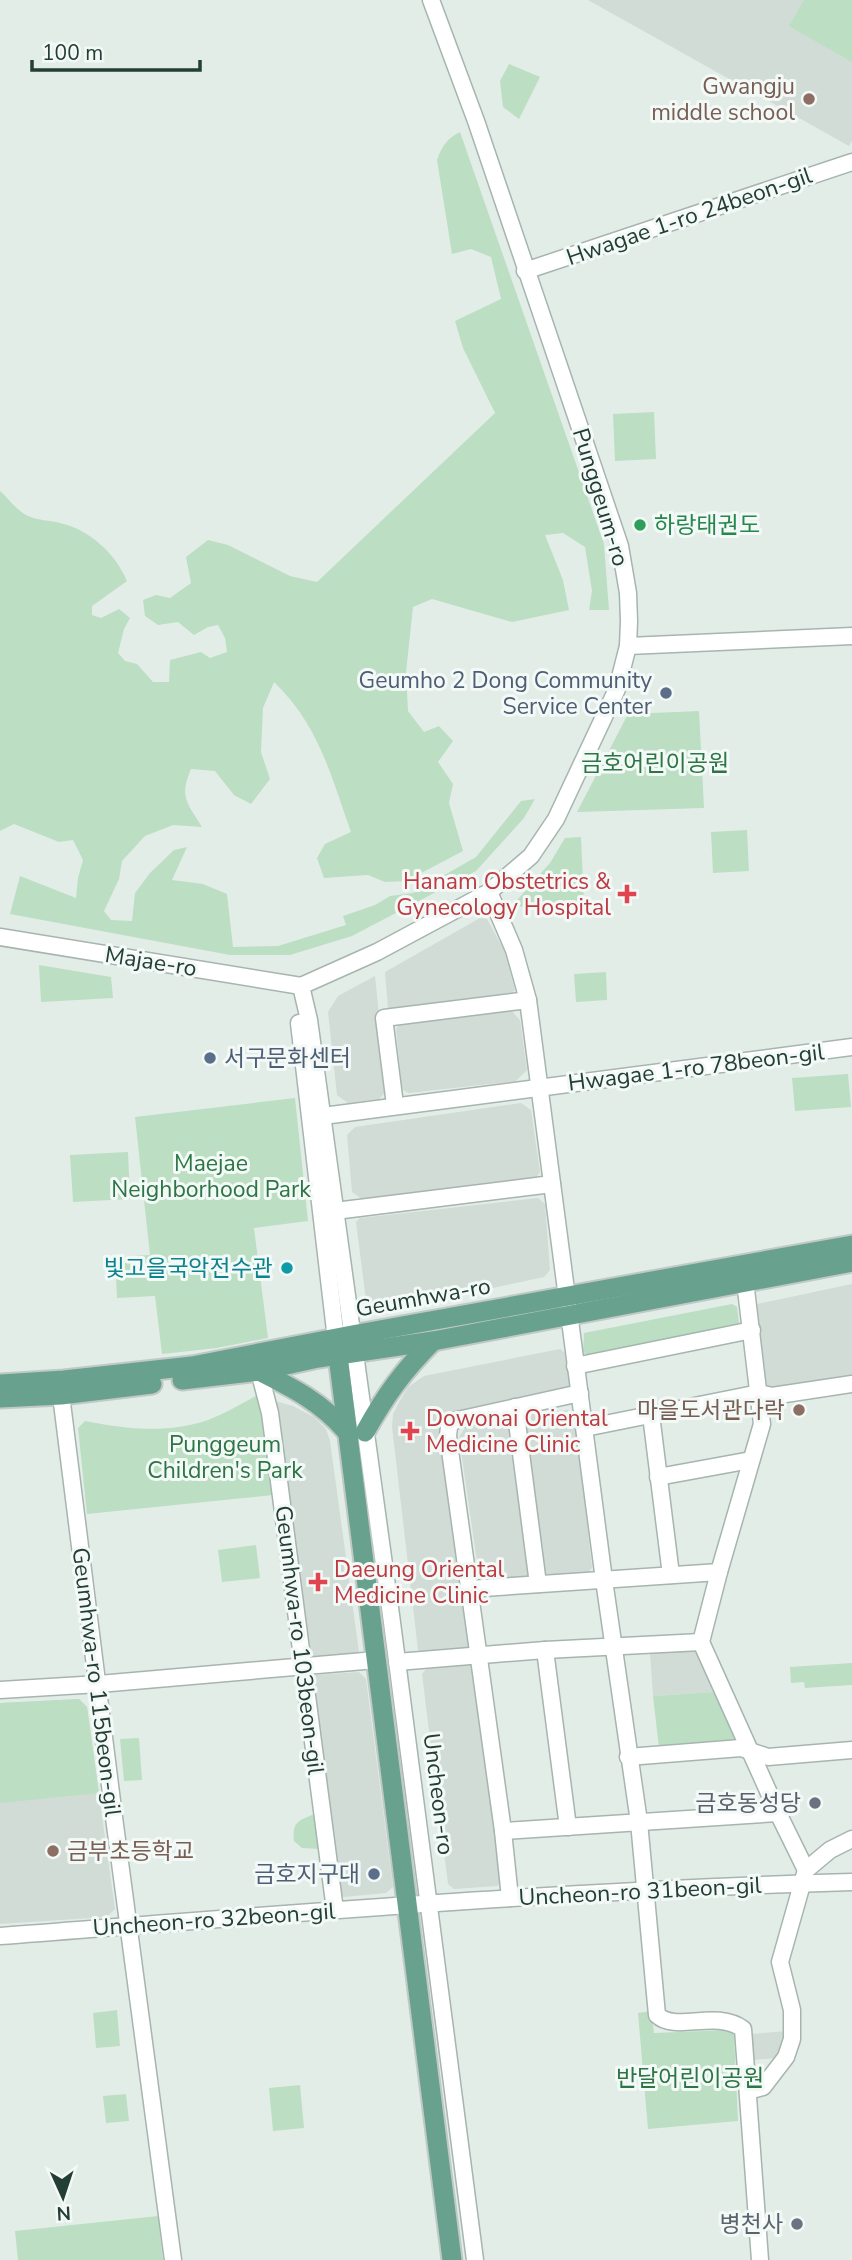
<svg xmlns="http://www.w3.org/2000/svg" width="852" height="2260" font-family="'Nunito Sans','Noto Sans KR',sans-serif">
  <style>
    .built { fill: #d1dcd6 }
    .green { fill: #bcdec3 }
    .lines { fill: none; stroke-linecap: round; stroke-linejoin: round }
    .minor-casing { stroke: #a6b5af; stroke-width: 19 }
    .major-casing { stroke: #c1c9c6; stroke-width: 23 }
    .minor { stroke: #fff; stroke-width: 16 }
    .major { stroke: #68a28f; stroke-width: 19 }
    .education-dot { fill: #8d6e63; stroke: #f3f9f6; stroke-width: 2.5 }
    .leisure-dot { fill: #2e9e5b; stroke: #f3f9f6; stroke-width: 2.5 }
    .service-dot { fill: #5c6f8a; stroke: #f3f9f6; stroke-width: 2.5 }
    .health-dot { fill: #e0444e; stroke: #f3f9f6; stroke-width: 2.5 }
    .culture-dot { fill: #0f9aa8; stroke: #f3f9f6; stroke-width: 2.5 }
    .worship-dot { fill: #6b7280; stroke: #f3f9f6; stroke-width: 2.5 }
    .labels { text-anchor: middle; stroke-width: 6; stroke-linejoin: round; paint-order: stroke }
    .education-label { font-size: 23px; fill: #785e54; stroke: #f3f9f6; text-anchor: end }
    .street-label { font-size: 23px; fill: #233e35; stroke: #f3f9f6 }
    .leisure-label { font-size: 23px; fill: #27864d; stroke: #f3f9f6; text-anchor: start }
    .service-label { font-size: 23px; fill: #4e5e75; stroke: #f3f9f6; text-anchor: end }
    .park-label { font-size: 23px; fill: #2d7544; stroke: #f3f9f6 }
    .health-label { font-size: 23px; fill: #be3a42; stroke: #f3f9f6; text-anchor: start }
    .culture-label { font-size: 23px; fill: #0d838f; stroke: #f3f9f6; text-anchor: end }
    .worship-label { font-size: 23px; fill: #5b616d; stroke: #f3f9f6; text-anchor: end }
  </style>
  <rect width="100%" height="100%" fill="#e3ede8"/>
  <g class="built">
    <polygon points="588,0 852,0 852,141 849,146"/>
    <polygon points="480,918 487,919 504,950 515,990 510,995 388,1009 385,972"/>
    <polygon points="375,976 387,1091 379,1099 348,1103 337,1095 328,1012 338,996"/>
    <polygon points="509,1008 520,1020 527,1070 516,1081 409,1093 404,1091 402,1088 396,1029 402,1020"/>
    <polygon points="521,1103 531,1110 540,1172 534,1180 362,1199 352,1192 347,1135 355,1127"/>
    <polygon points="538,1198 545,1204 550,1270 544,1277 456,1296 398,1306 373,1307 366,1301 356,1222 360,1218"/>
    <polygon points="852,1284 852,1378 772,1391 767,1388 757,1304"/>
    <polygon points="560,1349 568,1355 572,1386 567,1392 448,1416 470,1645 463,1651 425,1654 418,1650 392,1427 393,1414 399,1402 408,1387 424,1376"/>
    <polygon points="275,1401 293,1406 314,1417 326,1429 330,1441 359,1652 355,1656 314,1660 306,1650"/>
    <polygon points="568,1410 575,1416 592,1568 586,1574 548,1578 543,1574 524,1417 528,1414"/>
    <polygon points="507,1418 513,1424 531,1572 525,1578 486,1582 479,1576 459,1437 466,1426"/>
    <polygon points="691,1649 698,1655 714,1692 653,1696 650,1652"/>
    <polygon points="470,1664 477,1672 504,1880 497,1886 454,1889 448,1884 422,1674 427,1668"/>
    <polygon points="359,1672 366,1679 393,1887 386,1893 344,1897 338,1892 311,1682 316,1675"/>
    <polygon points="79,1699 87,1707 115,1909 107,1917 0,1924 0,1703"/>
    <polygon points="788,2031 778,2058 753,2060 751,2034"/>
  </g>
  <g class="green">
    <polygon points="804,0 852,0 852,62 789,26"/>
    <polygon points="509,64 540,77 519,119 503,107 500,81"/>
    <path d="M460 132 604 544 609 610H589L592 591 585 547 563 533 545 535 563 580 569 610 512 622 432 599 413 607 406 672 408 711 424 732 439 726 453 741 438 762 453 784 449 803 463 851 406 881 385 882 368 875 324 878 317 858 325 844 351 832C331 776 319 725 274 682L263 708 261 752 270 779 251 804 234 795 215 771 191 769C179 797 187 803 202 827L173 825 145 836 122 861 119 879 104 911 111 920 132 921 135 893 150 873 174 850 187 847 172 880 203 884 227 894 233 947 278 946 346 925 343 916 375 905 390 896 413 893 476 857 521 801 535 799 524 818 476 871 352 936 290 955H230L10 914 20 876 76 898 78 878 83 860 73 840 59 842 14 824 0 831V491C9 499 17 511 28 516 39 521 49 520 60 523 90 530 115 553 127 581L92 606V615L101 618 119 609 130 618 124 629 118 653 125 661 137 664 153 682H169L170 660 201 652 210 658 227 652 225 638 218 625 208 627 194 635 178 622 158 625 145 616 143 600 156 595 170 598 191 583 186 557 208 540 228 545 290 576 317 582 495 413 463 348 455 321 501 299 491 257 471 249 452 254 437 160C441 148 447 138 460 132Z"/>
    <polygon points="654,412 656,459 615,461 613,414"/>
    <polygon points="699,711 704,808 577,812 628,714"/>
    <polygon points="747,830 749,871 713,873 711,832"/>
    <polygon points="581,837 584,904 511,907 550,863 565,838"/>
    <polygon points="39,965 111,977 113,998 41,1002"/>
    <polygon points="606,972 607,1000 576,1002 574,974"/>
    <polygon points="848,1074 851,1107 795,1111 792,1078"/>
    <polygon points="295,1098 308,1221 254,1228 268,1338 217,1348 162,1354 155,1296 117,1298 115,1257 150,1255 135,1117"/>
    <polygon points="128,1152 130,1199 73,1202 70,1155"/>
    <polygon points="732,1304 737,1307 739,1323 735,1328 588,1356 583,1352 584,1333"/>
    <path d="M256 1396 262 1399 273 1495 87 1514 78 1428 85 1421C125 1429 168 1434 208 1420 224 1414 241 1404 256 1396Z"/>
    <polygon points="256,1545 260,1578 222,1582 218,1550"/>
    <polygon points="852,1663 852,1685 805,1688 804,1682 791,1683 790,1667"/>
    <polygon points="714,1692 736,1737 732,1743 659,1748 653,1696"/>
    <polygon points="79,1699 87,1707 99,1793 0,1803 0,1703"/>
    <polygon points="139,1738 142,1780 124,1781 120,1739"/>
    <path d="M314 1814 319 1849 302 1848 294 1841C292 1822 298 1821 314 1814Z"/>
    <polygon points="117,2010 120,2046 96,2048 93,2013"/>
    <polygon points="651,2011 654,2033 727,2030 734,2035 738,2121 648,2129 638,2013"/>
    <polygon points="300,2085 304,2128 273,2131 269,2088"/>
    <polygon points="126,2094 129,2121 106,2123 103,2096"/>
    <polygon points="158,2216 163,2260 18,2260 15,2231"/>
  </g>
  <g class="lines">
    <defs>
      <g id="minor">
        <polyline points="525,271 852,162"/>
        <polyline points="628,646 852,636"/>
        <path d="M489 892 514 950 528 1000 604 1580 639 1822 657 2015C676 2033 715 2009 743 2029L760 2260"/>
        <polyline points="0,937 301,986"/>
        <polyline points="301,986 309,1020 391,1615 475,2260"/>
        <polyline points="301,986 377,952 489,892 531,856 556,819 617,689 628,646 629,621 628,593 620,546 476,121 431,0"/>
        <polyline points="299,1023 337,1348"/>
        <polyline points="395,1105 384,1018 528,1000"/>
        <polyline points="323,1116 852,1047"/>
        <polyline points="335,1211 552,1184"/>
        <polyline points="745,1281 762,1424 719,1572 701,1642 778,1813 806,1870"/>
        <polyline points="575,1366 752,1330"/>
        <polyline points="259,1371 270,1413 277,1466 335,1910"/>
        <polyline points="61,1395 115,1825 173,2260"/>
        <polyline points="515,1407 538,1584"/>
        <polyline points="651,1415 671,1575"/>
        <polyline points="585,1428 759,1393 772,1396 852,1384"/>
        <polyline points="658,1477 751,1460"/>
        <polyline points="469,1589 719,1572"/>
        <polyline points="545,1650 568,1827"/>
        <polyline points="397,1662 545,1650 701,1642"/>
        <polyline points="0,1690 99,1684 376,1660"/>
        <polyline points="628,1757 741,1748 768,1757 852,1750"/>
        <polyline points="503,1831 778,1813"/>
        <polyline points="510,1898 503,1831 448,1436 449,1427 453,1421 580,1393"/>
        <path d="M0 1936C284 1914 567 1890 852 1882"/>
        <polyline points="748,2091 763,2087 786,2057 792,2039 792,2010 780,1962 806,1870 830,1850 852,1839"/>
      </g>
      <g id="major">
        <polyline points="338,1356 452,2260"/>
        <path d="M259 1371C293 1388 321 1402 346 1431"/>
        <polyline points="182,1380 259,1371 318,1358 433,1341 852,1262"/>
        <polyline points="0,1384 64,1380 192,1366 352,1335 852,1245"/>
        <polyline points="0,1398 61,1395 152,1384"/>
        <path d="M365 1432C385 1396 403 1371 433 1341"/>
      </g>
    </defs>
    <use href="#minor" class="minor-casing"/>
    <use href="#major" class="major-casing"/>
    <use href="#minor" class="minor"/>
    <use href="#major" class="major"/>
  </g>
  <g class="education-dot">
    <circle cx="809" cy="99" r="7"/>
    <circle cx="799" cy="1410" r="7"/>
    <circle cx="53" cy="1851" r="7"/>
  </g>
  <circle class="leisure-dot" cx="640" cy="525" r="7"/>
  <g class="service-dot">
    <circle cx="666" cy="693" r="7"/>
    <circle cx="210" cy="1058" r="7"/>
    <circle cx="374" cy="1874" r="7"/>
  </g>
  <g class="health-dot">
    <path d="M623.5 883.5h7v7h7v7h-7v7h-7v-7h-7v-7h7z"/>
    <path d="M406.5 1420.5h7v7h7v7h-7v7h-7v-7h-7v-7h7z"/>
    <path d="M314.5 1571.5h7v7h7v7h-7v7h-7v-7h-7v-7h7z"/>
  </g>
  <circle class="culture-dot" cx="287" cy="1268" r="7"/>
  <g class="worship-dot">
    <circle cx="815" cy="1803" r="7"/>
    <circle cx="797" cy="2224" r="7"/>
  </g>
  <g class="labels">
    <g class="education-label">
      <text x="795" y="94">Gwangju<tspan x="795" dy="26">middle school</tspan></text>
      <text x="785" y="1418">마을도서관다락</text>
      <text x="67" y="1859" text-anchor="start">금부초등학교</text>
    </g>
    <g class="street-label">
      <text transform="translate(689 216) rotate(-19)" y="8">Hwagae 1-ro 24beon-gil</text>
      <text transform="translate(601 497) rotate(73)" y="8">Punggeum-ro</text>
      <text transform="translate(151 961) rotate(9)" y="8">Majae-ro</text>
      <text transform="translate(696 1067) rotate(-7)" y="8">Hwagae 1-ro 78beon-gil</text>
      <text transform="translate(423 1297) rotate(-10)" y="8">Geumhwa-ro</text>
      <text transform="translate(300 1640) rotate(83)" y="8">Geumhwa-ro 103beon-gil</text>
      <text transform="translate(97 1682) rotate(83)" y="8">Geumhwa-ro 115beon-gil</text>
      <text transform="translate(439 1794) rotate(83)" y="8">Uncheon-ro</text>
      <text transform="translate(640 1891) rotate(-3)" y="8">Uncheon-ro 31beon-gil</text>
      <text transform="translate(214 1919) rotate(-4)" y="8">Uncheon-ro 32beon-gil</text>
    </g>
    <g class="leisure-label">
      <text x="654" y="533">하랑태권도</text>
    </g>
    <g class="service-label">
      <text x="652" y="688">Geumho 2 Dong Community<tspan x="652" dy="26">Service Center</tspan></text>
      <text x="224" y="1066" text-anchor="start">서구문화센터</text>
      <text x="360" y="1882">금호지구대</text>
    </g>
    <g class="park-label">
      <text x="655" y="771">금호어린이공원</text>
      <text x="211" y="1171">Maejae<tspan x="211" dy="26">Neighborhood Park</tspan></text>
      <text x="225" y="1452">Punggeum<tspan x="225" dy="26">Children's Park</tspan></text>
      <text x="690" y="2086">반달어린이공원</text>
    </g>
    <g class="health-label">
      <text x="611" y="889" text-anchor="end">Hanam Obstetrics &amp;<tspan x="611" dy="26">Gynecology Hospital</tspan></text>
      <text x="426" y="1426">Dowonai Oriental<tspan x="426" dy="26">Medicine Clinic</tspan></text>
      <text x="334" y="1577">Daeung Oriental<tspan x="334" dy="26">Medicine Clinic</tspan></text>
    </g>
    <g class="culture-label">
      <text x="273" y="1276">빛고을국악전수관</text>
    </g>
    <g class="worship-label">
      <text x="801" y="1811">금호동성당</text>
      <text x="783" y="2232">병천사</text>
    </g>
  </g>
  <g transform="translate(63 2197) rotate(177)" stroke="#f3f9f6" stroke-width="5" paint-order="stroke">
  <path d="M0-5L12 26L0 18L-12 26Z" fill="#233e35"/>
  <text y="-10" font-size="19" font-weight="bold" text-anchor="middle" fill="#233e35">N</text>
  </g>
  <path d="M32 60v10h168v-10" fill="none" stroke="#233e35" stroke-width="3.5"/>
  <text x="42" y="60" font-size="21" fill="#233e35" stroke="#f3f9f6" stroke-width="5" paint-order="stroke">100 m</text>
</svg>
